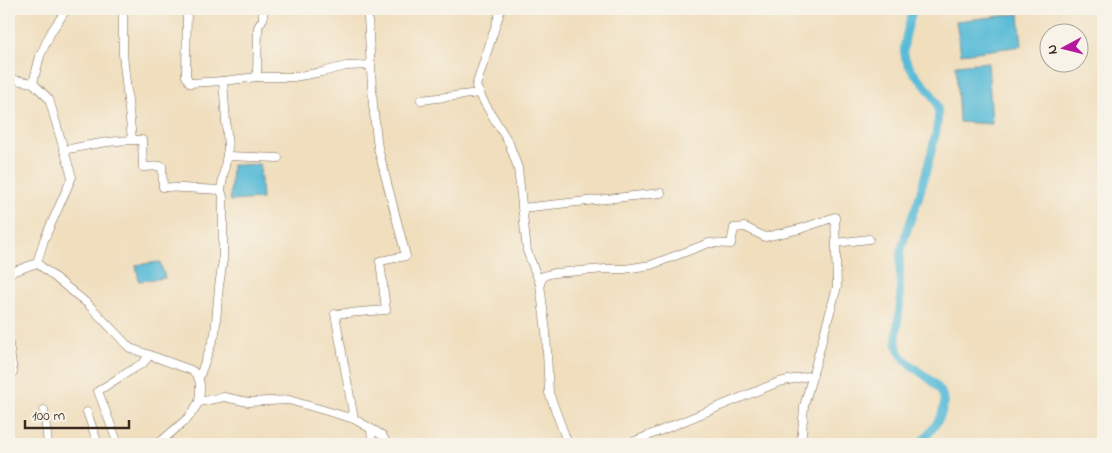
<svg xmlns="http://www.w3.org/2000/svg" width="1112" height="453" font-family="'Indie Flower',sans-serif">
  <style>
    .water { fill: #58bbd7; stroke: #4a727a }
    .lines { fill: none; stroke-linecap: round; stroke-linejoin: round }
    .canal { stroke: #58bbd7; stroke-width: 8 }
    .minor-casing { stroke: #7a6956; stroke-width: 9 }
    .minor { stroke: #fff; stroke-width: 8 }
  </style>
  <rect width="100%" height="100%" fill="#f7f3e8"/>
  <filter id="ink" filterUnits="userSpaceOnUse"><feTurbulence type="fractalNoise" baseFrequency=".02" numOctaves="2"/><feDisplacementMap in="SourceGraphic" scale="10" xChannelSelector="R" yChannelSelector="G"/><feConvolveMatrix kernelMatrix="1 2 1 2 8 2 1 2 1" color-interpolation-filters="sRGB"/></filter>
  <filter id="wash" filterUnits="userSpaceOnUse"><feTurbulence type="fractalNoise" baseFrequency=".0096" numOctaves="4" result="noise"/><feDisplacementMap in="SourceGraphic" scale="20" xChannelSelector="R" yChannelSelector="G"/><feGaussianBlur stdDeviation="1.12" result="paint"/><feColorMatrix in="noise" values="0 0 0 0 0 0 0 0 0 0 0 0 0 0 0 0 0 1.4 0 .05"/><feComposite in="paint" operator="in"/></filter>
  <g filter="url(#wash)">
    <rect width="100%" height="100%" fill="#f0debd"/>
    <g class="water">
      <polygon points="1019,14 1022,46 961,54 956,21"/>
      <polygon points="988,62 992,124 959,122 956,65"/>
      <polygon points="260,164 262,199 230,201 232,165"/>
      <polygon points="160,262 165,278 139,281 136,265"/>
    </g>
    <g class="lines">
      <path class="canal" d="M913 9C910 21 904 38 904 50 904 73 937 88 938 112 939 126 934 140 931 153 927 168 923 183 919 197 913 215 905 233 901 251 898 267 901 288 900 305 899 315 895 337 897 346 906 377 962 379 938 421 932 430 927 437 919 444"/>
    </g>
  </g>
  <g filter="url(#ink)">
    <g class="lines">
      <defs>
        <g id="minor">
          <polyline points="123,9 123,54 132,139"/>
          <polyline points="187,9 186,76 190,83 223,81"/>
          <polyline points="501,9 476,86 484,102 509,143 518,168 527,251 540,284 546,332 549,393 568,444"/>
          <polyline points="257,77 294,77 322,72 346,66 371,65"/>
          <path d="M9 79 33 83 49 99 64 150C90 145 116 139 142 140L143 167 162 166 163 187 221 190"/>
          <polyline points="33,83 40,56 51,32 66,10 69,9"/>
          <polyline points="421,100 479,93"/>
          <polyline points="227,156 278,158"/>
          <polyline points="522,208 661,193"/>
          <polyline points="836,243 869,239"/>
          <polyline points="37,263 44,240 72,177 64,150"/>
          <path d="M9 273 37 263 88 304 130 348 191 370C203 377 200 390 199 402"/>
          <polyline points="540,284 543,276 554,273 606,269 625,269 651,265 709,243 731,244 734,228 745,227 765,237 800,229 835,217 837,287 804,406 802,433 800,444"/>
          <polyline points="9,344 13,372 9,374"/>
          <polyline points="199,378 215,334 219,286 223,260 223,197 221,190 228,148 223,81 257,77 258,27 263,19 263,9"/>
          <polyline points="44,410 48,444"/>
          <polyline points="87,412 98,444"/>
          <polyline points="354,419 335,314 386,310 380,261 406,256 378,148 373,105 368,17 368,9"/>
          <polyline points="371,429 372,444"/>
          <polyline points="118,444 98,391 120,377 143,363 150,355"/>
          <polyline points="158,444 189,417 199,402 224,397 248,402 289,400 354,419 382,435 387,444"/>
          <polyline points="628,444 779,382 813,375"/>
        </g>
      </defs>
      <use href="#minor" class="minor-casing"/>
      <use href="#minor" class="minor"/>
    </g>
  </g>
  <rect width="1112" height="453" fill="none" stroke="#f7f3e8" stroke-width="30"/>
  <g transform="translate(1064 48) rotate(263)"><circle r="24" fill="#f7f3e8" stroke="#aca397"/>
  <path d="M0-4L9 19L0 12L-9 19Z" fill="#b5179e"/>
  <text y="-8" font-size="14" font-weight="bold" text-anchor="middle" fill="#3b2a1e">N</text>
  </g>
  <path d="M25 420v8h104v-8" fill="none" stroke="#3b2a1e" stroke-width="2.5"/>
  <text x="32" y="420" font-size="15" fill="#3b2a1e" stroke="#f7f3e8" stroke-width="4" paint-order="stroke">100 m</text>
</svg>
